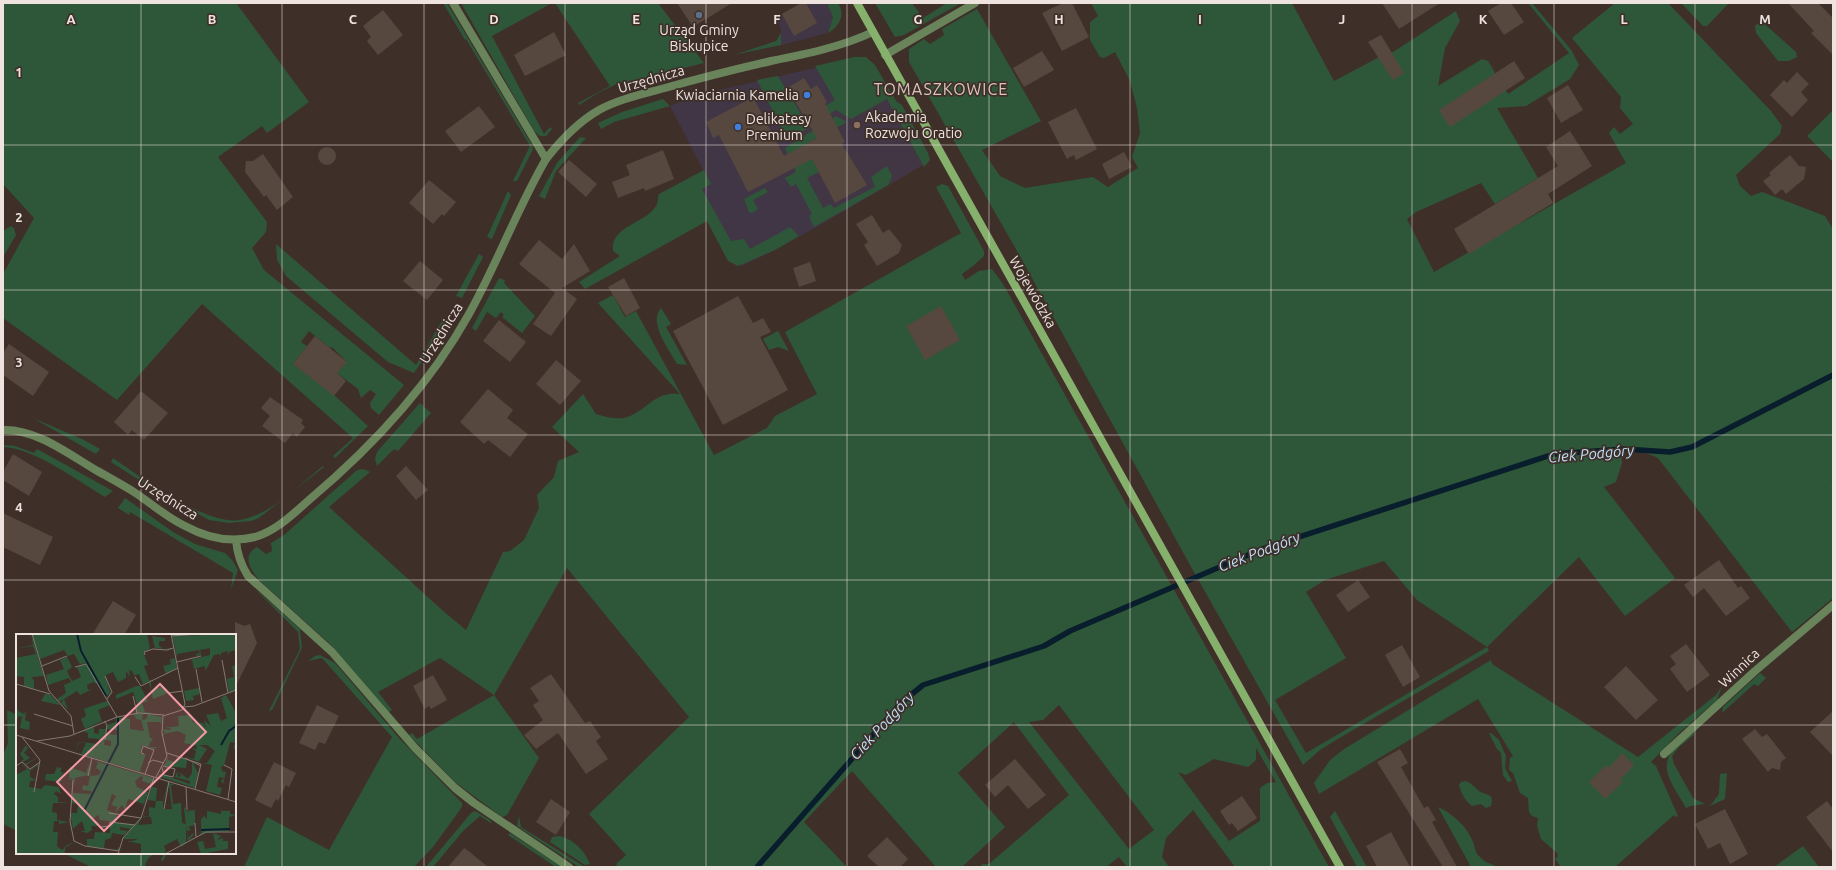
<svg xmlns="http://www.w3.org/2000/svg" width="1836" height="870" font-family="Ubuntu,sans-serif">
  <style>
    .commercial { fill: #403646 }
    .education { fill: #423645 }
    .green { fill: #2e5739; fill-rule: evenodd }
    .lines { fill: none; stroke-linecap: round; stroke-linejoin: round }
    .stream { stroke: #091e2c; stroke-width: 5.5 }
    .building { fill: #56483e }
    .minor { stroke: #69845a; stroke-width: 8 }
    .tertiary { stroke: #69845a; stroke-width: 8 }
    .secondary { stroke: #86b16d; stroke-width: 8 }
    .grid { fill: none; stroke: #eee3df; stroke-width: 1; stroke-opacity: 0.55 }
    .service-dot { fill: #5c6f8a; stroke: #3f2f29; stroke-width: 1.5 }
    .shop-dot { fill: #3f7fe0; stroke: #3f2f29; stroke-width: 1.5 }
    .education-dot { fill: #8d6e63; stroke: #3f2f29; stroke-width: 1.5 }
    .labels { text-anchor: middle; stroke-width: 3.5; stroke-linejoin: round; paint-order: stroke }
    .poi-label { font-size: 14px; fill: #eee3df; stroke: #3f2f29; text-anchor: start }
    .street-label { font-size: 14px; fill: #eee3df; stroke: #3f2f29 }
    .water-label { font-size: 15px; font-style: italic; fill: #bddff8; stroke: #3f2f29 }
    .quarter-label { font-size: 16px; letter-spacing: 1px; fill: #dac5be; stroke: #3f2f29 }
    .inset-river { fill: none; stroke: #091e2c; stroke-width: 2 }
    .inset-road { fill: none; stroke: #857772; stroke-width: 1 }
    .view { fill: #f49aa4; fill-opacity: 0.15; stroke: #f49aa4; stroke-width: 2 }
    .inset-edge { fill: none; stroke: #eee3df; stroke-width: 2 }
    .grid-label { font-size: 13px; text-anchor: middle; font-weight: bold; fill: #eee3df; stroke: #3f2f29; stroke-width: 3.5; stroke-linejoin: round; paint-order: stroke }
  </style>
  <rect width="100%" height="100%" fill="#3f2f29"/>
  <g class="commercial">
    <polygon points="801,3 827,3 833,17 828,33 781,45 781,29 775,18"/>
    <polygon points="819,67 843,106 829,220 775,250 742,266 698,191 710,183 670,106 698,95"/>
  </g>
  <polygon class="education" points="866,59 923,165 829,220 788,141 843,106"/>
  <g class="green">
    <polygon points="3,3 236,3 309,102 267,133 262,126 218,157 267,222 266,232 252,248 264,270 404,385 379,415 371,408 370,403 376,394 370,390 361,398 358,389 337,373 346,361 332,347 330,348 309,331 301,342 307,346 293,364 334,395 368,426 335,458 333,456 353,438 202,304 117,400 3,318 3,274 34,218 3,184"/>
    <polygon points="443,3 447,3 532,145 533,149 517,181 513,181 530,146 466,39 465,40"/>
    <polygon points="461,3 552,3 492,36 544,134 550,127 552,129 546,136 540,136 534,131"/>
    <polygon points="555,3 658,3 704,63 623,83 621,82 598,93 579,105 578,103 610,86"/>
    <path d="M827 3H838C846 15 839 27 828 33L833 17Z"/>
    <polygon points="875,3 912,3 923,18 947,3 961,3 904,35 895,37"/>
    <path d="M1091 3H1292L1334 81 1387 53 1393 52 1456 11 1460 21 1445 48 1438 86 1482 59 1488 61 1508 94 1569 53 1528 3H1532L1572 51 1579 65 1570 79 1526 106 1497 108 1538 178 1495 204 1481 183 1416 212 1407 219 1434 272 1626 163 1609 133 1614 127 1620 134 1633 124 1620 108 1621 97 1572 38 1615 3H1668L1771 111 1782 126 1780 134 1736 175 1740 186 1751 196 1762 192 1825 216 1833 229V479L1831 480 1833 482V598L1792 632 1658 458C1649 453 1632 448 1621 453L1622 463 1616 482 1604 487 1675 578 1625 616 1579 557 1487 647 1489 651 1336 740 1320 750 1303 765 1190 565 1021 258 909 62V49L924 39 930 44 944 35 942 29 977 9 1041 121 982 150 1000 176 1025 188 1093 177 1108 187 1138 168 1132 157 1140 133 1137 108 1130 81 1115 52 1104 58 1100 57 1090 40V22L1098 16ZM1384 561 1417 600 1487 647 1306 753 1275 700 1346 658 1306 592 1325 580Z"/>
    <polygon points="1681,3 1729,3 1707,26 1703,26"/>
    <polygon points="1761,21 1796,52 1797,57 1789,61 1778,61 1756,33 1755,26"/>
    <polygon points="781,33 781,45 734,55 776,41"/>
    <polygon points="854,57 866,57 875,65 896,101 902,105 928,153 930,160 924,167 887,99 851,119 836,110 788,141 757,80 778,76 804,119 835,100 815,66"/>
    <polygon points="663,99 670,106 614,122 601,129 598,123 622,112"/>
    <polygon points="1833,110 1833,162 1807,136"/>
    <polygon points="836,116 847,122 804,145 819,172 807,178 823,208 830,204 834,208 875,187 871,177 887,166 892,176 888,185 814,227 809,216 812,214 796,184 791,187 785,178 796,172 785,148"/>
    <polygon points="580,137 586,138 556,171 545,199 539,196 557,163"/>
    <path d="M704 170 711 184 702 189 731 241 744 239 750 249 790 227 799 236 775 250 738 266 728 261 707 221 585 289 579 282 620 256 613 251C610 226 645 224 656 206 658 203 658 197 659 194Z"/>
    <path d="M942 184 948 186 984 251V256L973 266 962 274 965 280 979 271 992 269 1003 284 1329 867H1235L1193 810 1166 838 1162 857 1169 867H1127L1119 857 1106 867H979L983 864H989L1069 795 1014 722 958 773 1005 827 962 867H936L852 771 804 822 847 867H616L617 863 626 855 589 814 689 717 567 568 494 695 539 758 507 815 502 817 455 782 409 735 412 733 417 739 494 695 440 658 378 692 392 710 389 712 331 645 259 580C251 570 241 556 257 547L266 554 272 551 271 543 284 535 356 471C362 468 365 469 370 472L329 507 442 610 466 630 503 552 510 551 524 540 539 508 537 495 554 477 558 461 579 452 552 427 583 394 596 414C606 417 620 421 630 416 648 408 658 390 680 394L598 303 613 295 625 317 636 311 714 455 767 428 775 416 817 394 785 332 961 233 936 187ZM1059 705 1154 830 1129 849 1029 722 1043 720ZM1256 748 1276 782 1267 783 1260 788V821L1229 841 1178 772 1186 775 1214 759 1248 767 1256 760Z"/>
    <polygon points="765,188 768,192 753,200 758,209 752,213 749,212 744,199"/>
    <polygon points="508,191 511,195 492,239 487,237"/>
    <polygon points="11,226 14,228 16,235 3,257 3,231"/>
    <polygon points="276,244 416,365 443,319 448,322 414,373 388,362 286,276 277,260"/>
    <polygon points="479,254 483,257 462,298 456,296"/>
    <polygon points="499,278 505,280 504,283 535,316 522,333 502,317 504,315 501,312 496,318 487,312 476,331 472,328"/>
    <path d="M661 308 671 324 666 327 687 365 677 364C669 349 648 323 661 308Z"/>
    <polygon points="778,331 789,351 778,347 769,350 763,339"/>
    <polygon points="420,403 431,413 398,451 394,449 377,466 375,459 377,452"/>
    <polygon points="33,418 84,440 100,449 96,454"/>
    <path d="M3 445 15 446 34 453 37 449 113 491 105 497C78 481 34 448 3 447Z"/>
    <path d="M113 458C141 477 206 526 240 520 272 514 298 486 323 466L324 467 259 518 251 521 229 523 209 520 150 487 111 462Z"/>
    <polygon points="125,498 173,532 195,544 225,553 232,560 238,570 231,589 233,573 130,512 129,515 118,508"/>
    <polygon points="254,588 300,629 302,648 272,710 269,711 300,649 298,632"/>
    <polygon points="320,655 335,663 399,738 462,803 462,807 433,847 414,867 244,867 267,817 329,850 392,737 322,658 308,661 315,656"/>
    <polygon points="1491,660 1492,664 1638,757 1716,695 1722,686 1717,700 1679,733 1651,762 1656,766 1678,816 1676,817 1674,815 1615,867 1561,867 1555,859 1558,856 1557,853 1541,839 1537,826 1538,818 1532,816 1529,812 1528,798 1520,793 1513,773 1509,770 1510,758 1513,756 1478,699 1319,794 1314,783 1330,760 1344,749"/>
    <polygon points="1760,673 1766,678 1758,686 1754,684 1722,713 1723,707"/>
    <polygon points="7,710 17,715 17,831 3,824 3,755 8,743"/>
    <polygon points="1489,733 1491,733 1499,740 1506,756 1505,768 1512,781 1508,782 1503,775 1501,753 1497,749"/>
    <path d="M1696 733 1679 747 1672 756 1674 764 1693 798 1705 804 1690 806 1686 808C1674 786 1654 766 1678 745 1684 739 1688 735 1696 733Z"/>
    <polygon points="1727,773 1725,799 1710,806 1719,794 1720,774"/>
    <path d="M1465 781C1472 783 1473 786 1479 791 1486 796 1495 792 1491 806L1486 808 1481 804 1472 806C1465 801 1461 793 1459 785L1461 782Z"/>
    <path d="M1438 807C1453 814 1467 826 1473 842 1475 846 1475 853 1479 856 1486 864 1491 863 1497 867H1469L1470 865Z"/>
    <polygon points="475,811 490,820 492,824 480,816 463,831 433,867 426,867 471,813"/>
    <polygon points="1335,811 1367,867 1357,867 1330,817"/>
    <polygon points="519,816 521,827 585,867 579,867 517,826"/>
    <polygon points="510,833 513,835 562,867 556,867 508,835"/>
    <path d="M560 836C574 840 584 850 590 864L585 865 550 842 552 837Z"/>
    <polygon points="1803,846 1819,867 1774,867"/>
    <path d="M63 853H167L163 861 161 860 163 855C154 851 146 858 145 867H91Z"/>
  </g>
  <g class="lines">
    <polyline class="stream" points="757,867 901,703 923,685 1044,646 1070,631 1262,549 1554,454 1624,449 1670,452 1692,447 1833,375"/>
  </g>
  <g class="building">
    <polygon points="677,3 732,3 693,27"/>
    <polygon points="801,3 806,3 817,23 794,36 782,14"/>
    <polygon points="1063,3 1072,3 1089,37 1062,51 1042,13"/>
    <polygon points="1382,3 1440,3 1399,29"/>
    <polygon points="1501,3 1511,3 1524,22 1504,35 1488,11"/>
    <polygon points="1788,3 1818,3 1833,18 1833,55 1811,33 1814,31"/>
    <polygon points="383,10 403,35 378,55 367,41 371,37 363,26"/>
    <polygon points="554,32 566,55 525,76 514,55"/>
    <polygon points="1381,35 1404,73 1393,80 1368,42"/>
    <polygon points="1042,51 1054,70 1024,87 1013,68"/>
    <polygon points="1514,61 1525,78 1450,127 1439,110"/>
    <polygon points="1797,72 1809,84 1801,92 1808,100 1792,117 1770,95 1784,80 1787,83"/>
    <polygon points="804,78 811,89 817,85 827,102 825,104 845,142 842,144 867,185 835,203 812,159 748,192 719,135 713,138 706,122 753,97 784,156 817,138 787,88"/>
    <polygon points="1568,85 1583,110 1561,123 1547,98"/>
    <polygon points="479,106 495,127 461,152 445,131"/>
    <polygon points="1076,108 1097,149 1076,160 1074,155 1067,159 1048,122"/>
    <polygon points="1570,131 1592,166 1548,194 1553,203 1469,254 1454,229 1558,166 1546,147"/>
    <circle cx="327" cy="156" r="9"/>
    <polygon points="663,150 674,179 645,191 644,188 618,198 612,182 630,175 626,165"/>
    <polygon points="1124,152 1132,167 1109,179 1102,164"/>
    <polygon points="263,154 293,197 277,210 266,195 264,197 245,172 246,161 253,161"/>
    <polygon points="1790,155 1799,166 1806,167 1804,179 1786,194 1782,189 1775,195 1763,181 1771,175 1769,173"/>
    <polygon points="569,160 597,184 586,197 558,172"/>
    <polygon points="429,180 456,202 444,216 442,214 433,224 409,203"/>
    <polygon points="872,215 883,233 889,229 902,245 899,253 877,266 864,245 868,242 856,224"/>
    <polygon points="539,240 562,259 574,244 590,271 562,288 577,299 551,336 533,324 555,293 519,264"/>
    <polygon points="420,261 443,280 427,300 403,281"/>
    <polygon points="810,262 816,281 799,287 793,268"/>
    <polygon points="624,278 640,308 626,316 608,287"/>
    <polygon points="738,296 753,323 763,318 771,332 760,337 788,390 723,425 673,331"/>
    <polygon points="941,306 960,340 925,360 906,326"/>
    <polygon points="499,320 526,342 510,362 483,341"/>
    <polygon points="315,336 347,362 337,373 346,381 334,396 293,364"/>
    <polygon points="9,344 49,372 33,396 3,375 3,353"/>
    <polygon points="556,360 581,381 560,405 536,384"/>
    <polygon points="488,389 513,410 507,418 528,434 510,457 488,440 484,444 460,422"/>
    <polygon points="141,391 168,413 144,440 132,430 128,435 114,422"/>
    <polygon points="270,397 303,420 301,423 305,427 297,437 293,433 285,443 262,426 270,416 261,408"/>
    <polygon points="13,454 42,472 29,496 3,480 3,472"/>
    <polygon points="406,466 428,490 416,500 396,476"/>
    <polygon points="3,513 53,537 40,565 3,547"/>
    <polygon points="1719,560 1738,588 1741,586 1750,598 1726,616 1704,588 1693,597 1684,585"/>
    <polygon points="1358,580 1370,597 1348,612 1336,595"/>
    <polygon points="113,601 136,615 124,635 92,635"/>
    <polygon points="235,622 244,626 250,624 257,643 235,688"/>
    <polygon points="1686,644 1710,675 1687,692 1670,669 1676,664 1670,656"/>
    <polygon points="1402,645 1420,677 1403,687 1385,655"/>
    <polygon points="1626,666 1658,700 1636,720 1604,687"/>
    <polygon points="551,674 585,723 590,721 601,737 596,741 608,759 586,774 558,733 536,749 524,735 543,720 533,705 539,701 530,688"/>
    <polygon points="433,675 447,700 431,709 429,706 425,709 413,686"/>
    <polygon points="317,705 339,716 325,744 319,742 315,750 299,743"/>
    <polygon points="1833,711 1833,756 1810,732"/>
    <polygon points="1755,729 1762,737 1767,734 1786,758 1781,762 1780,770 1772,768 1768,772 1742,739"/>
    <polygon points="1400,749 1408,763 1401,767 1424,808 1428,806 1436,820 1432,822 1457,867 1443,867 1377,762"/>
    <polygon points="1622,753 1634,765 1620,780 1623,782 1605,799 1589,782 1606,765 1609,768"/>
    <polygon points="1015,759 1046,795 1028,809 1008,785 995,797 985,785"/>
    <polygon points="274,762 296,773 289,787 286,785 278,801 276,799 271,808 255,800"/>
    <polygon points="1242,796 1257,818 1238,831 1232,823 1229,825 1220,811"/>
    <polygon points="551,799 570,812 556,835 536,822"/>
    <polygon points="1827,801 1833,809 1833,852 1806,817"/>
    <polygon points="1725,809 1748,854 1730,864 1720,843 1708,849 1695,824"/>
    <polygon points="1391,832 1410,867 1377,867 1366,846"/>
    <polygon points="887,837 908,859 900,867 879,867 867,856"/>
    <polygon points="464,848 471,853 488,867 448,867"/>
  </g>
  <g class="lines">
    <g class="minor">
      <polyline points="453,3 546,159"/>
      <polyline points="885,55 975,3"/>
      <path d="M236 540C237 554 241 565 248 576L332 652 415 748 455 788 474 803 569 867"/>
      <polyline points="1664,754 1755,671 1833,605"/>
    </g>
    <path class="tertiary" d="M3 430C36 429 67 453 94 469 108 477 123 485 137 494 153 505 168 518 185 526 207 538 231 543 255 537 276 531 293 514 309 500 372 447 429 386 469 314 497 264 517 209 546 159 561 140 578 122 599 110 619 99 643 94 665 88 700 78 736 69 771 61 806 54 841 47 873 32"/>
    <polyline class="secondary" points="857,3 1340,867"/>
  </g>
  <path class="grid" d="M141 3V635M282 3V867M424 3V867M565 3V867M706 3V867M847 3V867M989 3V867M1130 3V867M1271 3V867M1412 3V867M1554 3V867M1695 3V867M3 145H1833M3 290H1833M3 435H1833M3 580H1833M3 725H17M235 725H1833M141 853V867"/>
  <circle class="service-dot" cx="699" cy="15" r="4"/>
  <g class="shop-dot">
    <circle cx="807" cy="95" r="4"/>
    <circle cx="738" cy="127" r="4"/>
  </g>
  <circle class="education-dot" cx="857" cy="125" r="4"/>
  <g class="labels">
    <g class="poi-label">
      <text x="699" y="35" text-anchor="middle">Urząd Gminy<tspan x="699" dy="16">Biskupice</tspan></text>
      <text x="799" y="100" text-anchor="end">Kwiaciarnia Kamelia</text>
      <text x="865" y="122">Akademia<tspan x="865" dy="16">Rozwoju Oratio</tspan></text>
      <text x="746" y="124">Delikatesy<tspan x="746" dy="16">Premium</tspan></text>
    </g>
    <g class="street-label">
      <text transform="translate(651 79) rotate(-16)" y="5">Urzędnicza</text>
      <text transform="translate(1033 292) rotate(60)" y="5">Wojewódzka</text>
      <text transform="translate(441 333) rotate(-58)" y="5">Urzędnicza</text>
      <text transform="translate(168 498) rotate(32)" y="5">Urzędnicza</text>
      <text transform="translate(1739 668) rotate(-43)" y="5">Winnica</text>
    </g>
    <g class="water-label">
      <text transform="translate(1591 454) rotate(-5)" y="5">Ciek Podgóry</text>
      <text transform="translate(1259 552) rotate(-21)" y="5">Ciek Podgóry</text>
      <text transform="translate(882 726) rotate(-47)" y="5">Ciek Podgóry</text>
    </g>
    <g class="quarter-label">
      <text x="941" y="95">TOMASZKOWICE</text>
    </g>
  </g>
  <g transform="translate(16 634)">
    <rect width="220" height="220" fill="#3f2f29"/>
    <path d="M15 0 28 42 15 43 18 46V55L8 52V43L0 42V24L20 20 17 12 0 15 17 11ZM16 0H131L134 15 127 18 132 31 128 32 133 46H136L127 50 123 40 119 41 124 51 126 50 124 51 116 37 113 36 114 43 110 37V44L102 48 97 38 92 40 89 42 95 60 89 62 83 51 77 48 71 51 72 56 77 55 64 61 61 57 48 65 52 76 45 69 48 65 43 68 41 65 50 59 48 51 55 48 53 44 32 51 30 41 48 35 44 26 51 23 56 33 51 37 56 47 65 43 61 33 69 30 75 36 70 29 64 30 58 20 52 22 48 16 24 25ZM156 0H168L160 2 220 0V16L213 18V21L211 17 205 19V24L204 20 198 21 190 36 188 32 178 35 176 26H173L194 21V14L184 16 185 21 180 22 181 19 184 20 183 16 161 20V25ZM136 2 149 4V7H143V12L148 15 156 14 153 15 139 14ZM159 24 161 34 150 40 147 32 155 30 154 25ZM220 31V56L213 58 211 45 218 43 216 32ZM135 48V56L148 52 152 59 137 65 133 49ZM120 52H124L132 67 126 69 129 78 137 79H120L121 70 117 58 100 65V61ZM183 54 184 60 177 62 178 66 170 67 168 57ZM29 60 35 61 44 71 25 67ZM210 61 220 79V114L217 115 219 109 214 108 208 132H205L206 137 210 138 207 150 205 147 208 144 203 143 201 153 206 154 204 161 190 157 196 131 186 129H191L199 117 191 111H183L191 115 183 127 184 128 168 123 178 125 180 117 175 114 180 115 181 112 168 109 170 101 162 97 148 100V104L147 100 149 99 147 95 155 96 154 94H147L163 92 162 82 174 81 173 75 177 88 187 89 190 95 188 86 195 92 190 81 202 79 205 87 211 84 205 64ZM91 67 94 71 82 76 86 87 60 99H59L69 95 65 85 70 82 68 75 64 76ZM0 71 2 77 8 80 10 77 9 86 14 88 13 96 4 94 6 83 3 82 0 86ZM118 80H127L126 86 130 85 132 80 146 83 145 92 144 88H131L134 104H137L132 113H141L138 115 126 111 124 120H130L124 137 128 139 65 120 70 109 63 108 61 117 62 108H66L82 110 83 105 72 104V99L67 97 49 104 78 92V99L83 100V95H90L88 111 95 112V107L90 106V100L101 101V96L91 95V91L100 88V83L114 85V95L128 97 125 86 120 85ZM10 111 12 114 8 119 14 124 7 128 9 130 22 123 10 131 5 127 8 125 4 120ZM152 123V126L159 128 161 123 171 126 170 134 148 132ZM75 125 72 141 59 144 58 152 57 146 52 145 53 144 58 146 53 143 54 133 70 139ZM77 126 137 144 135 150 126 147 127 143 125 142 119 147 121 153 132 158 128 170 112 165 109 176 106 171 99 179 101 173 95 171 100 162 96 160 91 176 101 180 100 188 84 186 82 181 75 186 82 188V192H75L76 196 71 199 64 197H69L66 187 57 195 54 179H61L62 173V170L55 169 57 159 76 160 75 157 66 156 67 151 72 152ZM77 126 82 128 80 134 85 137 83 141 73 142ZM176 127 182 139 179 154 142 142 146 140 174 150V147L159 143 161 137 162 143 165 142 163 138 172 145 176 139ZM5 129 14 136 22 130 23 134 21 132 14 137V143L20 146 14 147 13 153 25 155 29 151 43 153 45 160 40 157 38 160 42 163V168L54 169H37L36 178 41 179V186L53 188 43 190V187H38L37 198H42L41 212 46 216 51 211 59 208 50 213 48 220H0V141L11 135ZM41 133 46 134 44 137 50 141 46 140 45 148 29 146 30 140H38ZM138 145 144 146 138 147 136 153 141 154 140 167 132 166 130 171ZM145 146 159 151H155L157 170 165 169 166 189 170 190V209L165 213 161 205 148 212 150 218 147 220H125V210L111 207H117L122 205H107L126 183 122 191 136 190 135 183H127L130 172 127 182 133 183V173L139 174 140 167H147L152 149ZM153 150 156 175H147V168ZM169 172 170 177 179 176V191L172 193 175 196 171 197 172 204 177 199 178 201 172 207 168 175ZM191 177 205 180V177H214V180L220 181 213 183V197L181 200 185 199V185L188 182 191 185ZM94 188 118 191 115 195 104 193V196L112 197 108 201 96 199 95 204 89 206 88 214 101 216 103 212V216L71 212V205H78L79 198 94 199ZM197 199 205 202 201 206 207 204V207H212V215L185 220 181 208 187 207 189 215 200 213Z" fill="#2e5739" fill-rule="evenodd"/>
    <path class="inset-river" d="M61 0 65 17 90 62M205 111 213 97 220 92M68 177 102 110V84M185 196 214 195"/>
    <path class="inset-road" d="M16 0 33 57 55 82 58 100M155 2 184 0M129 21 128 18 137 15 151 16 157 14M206 26 212 59M161 28 185 22M26 32 51 22M59 33 70 30 101 83M180 35 186 68M89 42 96 58 91 65M119 43 125 52 162 34M0 50 34 60M152 59 167 57M117 62 121 79M168 73 178 72 220 56M18 80 57 92M88 87 91 91 89 106M0 101 220 168M6 103 24 126 18 158M21 107 54 102 101 83 123 79 148 81M151 119 185 130 179 155M128 120 125 119 127 112 138 116 129 140M169 124 185 132M132 129 137 126 148 129M208 131 216 135 212 165M0 132 6 128 14 135 24 128M146 133 148 141 157 143 159 135 147 132M72 142 76 124M140 143 151 122 146 99 147 82 166 76 169 70 155 0M57 146 54 187 58 207 69 212 103 217M170 153 171 176M148 175 153 147M93 179 125 184M179 189 180 203M85 193 93 192 94 188 119 191M102 220 107 204 125 184 138 143M149 220 190 198H220"/>
    <path class="view" d="M144 50 190 98 88 197 41 148Z"/>
    <rect width="220" height="220" class="inset-edge"/>
  </g>
  <g class="grid-label">
    <text x="71" y="24">A</text>
    <text x="212" y="24">B</text>
    <text x="353" y="24">C</text>
    <text x="494" y="24">D</text>
    <text x="636" y="24">E</text>
    <text x="777" y="24">F</text>
    <text x="918" y="24">G</text>
    <text x="1059" y="24">H</text>
    <text x="1200" y="24">I</text>
    <text x="1342" y="24">J</text>
    <text x="1483" y="24">K</text>
    <text x="1624" y="24">L</text>
    <text x="1765" y="24">M</text>
    <text x="19" y="77">1</text>
    <text x="19" y="222">2</text>
    <text x="19" y="367">3</text>
    <text x="19" y="512">4</text>
  </g>
  <rect width="1836" height="870" fill="none" stroke="#eee3df" stroke-width="8"/>
</svg>
